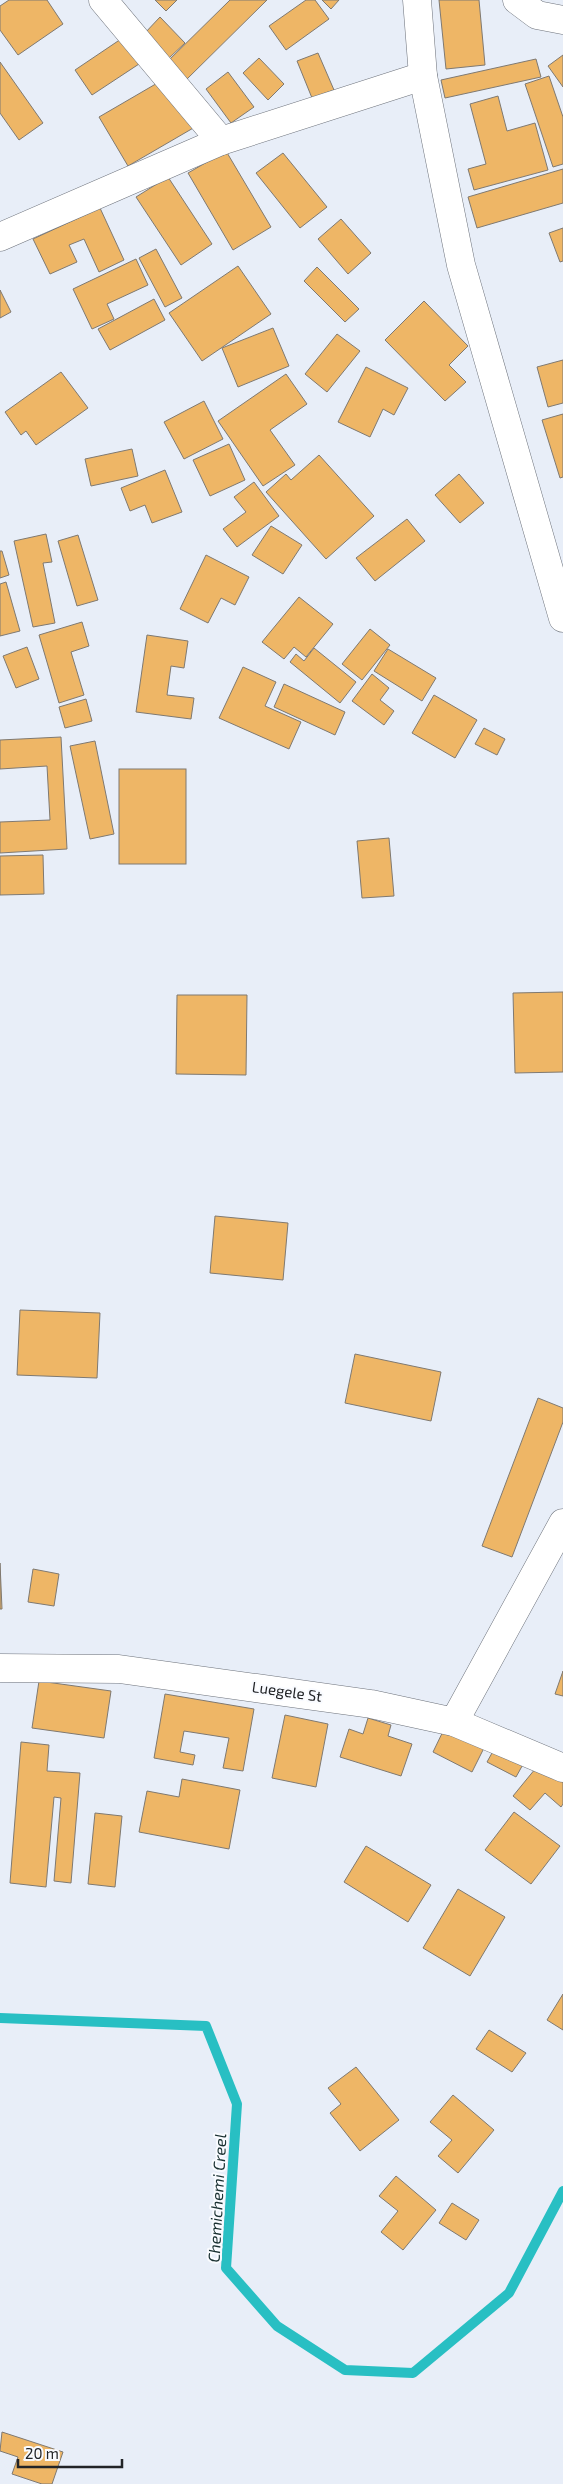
<svg xmlns="http://www.w3.org/2000/svg" width="563" height="2484" font-family="'Exo 2',sans-serif">
  <style>
    .lines { fill: none; stroke-linecap: round; stroke-linejoin: round }
    .stream { stroke: #28bfc3; stroke-width: 10 }
    .building { fill: #eeb666; stroke: #7f7971 }
    .minor-casing { stroke: #6d727b; stroke-width: 29 }
    .minor { stroke: #fff; stroke-width: 28 }
    .labels { text-anchor: middle; stroke-width: 4; stroke-linejoin: round; paint-order: stroke }
    .street-label { font-size: 15px; fill: #222427; stroke: #f9fbff }
    .water-label { font-size: 16px; font-style: italic; fill: #193031; stroke: #f9fbff }
  </style>
  <rect width="100%" height="100%" fill="#e8eef8"/>
  <g class="lines">
    <polyline class="stream" points="0,2018 206,2026 237,2104 226,2268 277,2326 345,2370 413,2373 509,2293 563,2191"/>
  </g>
  <g class="building">
    <polygon points="9,0 47,0 63,24 18,55 0,30 0,6"/>
    <polygon points="155,0 177,0 166,11"/>
    <polygon points="230,0 267,0 185,81 166,63"/>
    <polygon points="306,0 315,0 329,19 286,50 269,26"/>
    <polygon points="322,0 339,0 331,9"/>
    <polygon points="439,0 479,0 485,65 446,69"/>
    <polygon points="160,17 185,43 169,58 144,34"/>
    <polygon points="121,39 139,64 92,95 75,70"/>
    <polygon points="318,53 334,90 312,98 297,61"/>
    <polygon points="563,55 563,87 548,66"/>
    <polygon points="259,58 284,84 268,100 243,73"/>
    <polygon points="536,59 541,77 445,98 441,80"/>
    <polygon points="0,62 43,123 19,140 0,113"/>
    <polygon points="228,72 254,107 231,123 206,89"/>
    <polygon points="549,76 563,117 563,164 553,167 525,84"/>
    <polygon points="166,78 195,127 128,166 99,117"/>
    <polygon points="498,96 507,131 535,123 548,170 474,190 468,169 486,164 470,104"/>
    <polygon points="226,151 271,227 233,250 188,173"/>
    <polygon points="283,153 327,207 300,228 256,173"/>
    <polygon points="563,169 563,203 477,228 468,197"/>
    <polygon points="168,177 212,244 181,265 136,197"/>
    <polygon points="100,208 124,260 99,272 84,239 69,245 77,262 50,274 33,239"/>
    <polygon points="341,219 371,253 348,274 318,239"/>
    <polygon points="563,228 563,261 560,262 549,233"/>
    <polygon points="156,249 182,298 165,307 139,258"/>
    <polygon points="136,259 148,285 107,304 114,319 92,329 73,289"/>
    <polygon points="238,266 271,314 202,361 169,313"/>
    <polygon points="317,267 359,309 345,322 304,281"/>
    <polygon points="0,290 11,312 0,318"/>
    <polygon points="154,299 165,320 110,350 98,329"/>
    <polygon points="424,301 468,346 449,365 466,382 445,401 385,340"/>
    <polygon points="273,328 289,366 238,387 222,348"/>
    <polygon points="337,334 360,351 327,392 305,374"/>
    <polygon points="563,360 563,403 548,407 537,367"/>
    <polygon points="366,367 408,388 394,415 383,409 370,437 338,422"/>
    <polygon points="61,372 88,408 36,445 26,431 21,435 5,412"/>
    <polygon points="286,374 307,404 270,430 295,465 263,486 218,421"/>
    <polygon points="204,401 223,439 184,459 164,422"/>
    <polygon points="563,414 563,477 560,478 542,420"/>
    <polygon points="229,444 245,480 210,496 193,460"/>
    <polygon points="132,449 138,476 91,486 85,459"/>
    <polygon points="319,455 374,516 326,559 266,492 286,474 291,480"/>
    <polygon points="165,470 182,512 152,523 145,505 130,511 121,488"/>
    <polygon points="459,474 484,503 460,523 435,495"/>
    <polygon points="254,482 279,516 237,547 223,529 246,512 234,497"/>
    <polygon points="407,519 425,541 375,581 356,558"/>
    <polygon points="271,526 302,545 283,574 252,555"/>
    <polygon points="46,534 52,562 43,563 55,623 33,627 14,541"/>
    <polygon points="78,535 98,600 77,606 58,541"/>
    <polygon points="0,551 2,551 9,575 0,578"/>
    <polygon points="206,555 249,577 235,605 221,598 208,623 180,609"/>
    <polygon points="6,582 20,631 0,636 0,584"/>
    <polygon points="299,597 333,624 306,657 294,647 284,659 262,642"/>
    <polygon points="82,622 89,646 71,652 84,695 59,703 39,635"/>
    <polygon points="370,629 390,645 362,680 342,664"/>
    <polygon points="147,635 188,641 184,668 171,666 167,695 194,698 191,719 136,712"/>
    <polygon points="27,647 39,679 16,688 3,656"/>
    <polygon points="314,648 356,682 340,703 290,662 296,654 304,661"/>
    <polygon points="388,649 436,678 422,701 374,671"/>
    <polygon points="243,667 276,682 265,706 301,722 289,749 219,718"/>
    <polygon points="372,674 389,688 380,700 394,711 384,725 352,701"/>
    <polygon points="284,684 345,712 335,735 274,707"/>
    <polygon points="434,695 477,720 455,758 412,733"/>
    <polygon points="86,699 92,721 65,728 59,707"/>
    <polygon points="484,728 505,739 497,755 475,744"/>
    <polygon points="61,737 67,849 0,853 0,822 50,820 47,766 0,769 0,740"/>
    <polygon points="95,741 114,834 90,839 70,746"/>
    <rect x="119" y="769" width="67" height="95"/>
    <polygon points="389,838 394,896 362,898 357,841"/>
    <polygon points="43,855 44,894 0,895 0,856"/>
    <polygon points="563,992 563,1072 515,1073 513,993"/>
    <polygon points="177,995 247,995 246,1075 176,1074"/>
    <polygon points="215,1216 288,1223 283,1280 210,1273"/>
    <polygon points="20,1310 100,1313 97,1378 17,1375"/>
    <polygon points="355,1354 441,1372 431,1421 345,1403"/>
    <polygon points="538,1398 563,1408 563,1422 512,1557 482,1546"/>
    <polygon points="0,1563 2,1609 0,1609"/>
    <polygon points="33,1569 59,1574 54,1606 28,1602"/>
    <polygon points="563,1671 563,1696 555,1694"/>
    <polygon points="39,1681 111,1691 104,1738 32,1728"/>
    <polygon points="165,1694 254,1709 243,1771 223,1768 229,1738 184,1731 180,1752 195,1755 193,1765 154,1758"/>
    <polygon points="285,1715 328,1724 316,1787 272,1778"/>
    <polygon points="368,1718 391,1725 388,1736 412,1744 401,1776 340,1757 349,1729 363,1734"/>
    <polygon points="448,1721 487,1742 472,1772 433,1752"/>
    <polygon points="21,1742 49,1745 47,1771 80,1773 71,1883 54,1881 61,1798 54,1797 46,1887 10,1883"/>
    <polygon points="497,1744 526,1759 516,1777 487,1762"/>
    <polygon points="540,1763 563,1782 563,1804 561,1807 545,1793 530,1810 513,1796"/>
    <polygon points="182,1779 240,1790 229,1849 139,1832 147,1791 179,1797"/>
    <polygon points="514,1812 560,1846 531,1884 485,1850"/>
    <polygon points="95,1813 122,1816 115,1887 88,1884"/>
    <polygon points="366,1846 431,1885 408,1922 344,1882"/>
    <polygon points="458,1889 505,1917 470,1976 423,1948"/>
    <polygon points="563,1994 563,2030 547,2020"/>
    <polygon points="489,2030 526,2053 512,2072 476,2049"/>
    <polygon points="356,2067 399,2120 360,2151 330,2113 341,2104 328,2088"/>
    <polygon points="453,2095 494,2130 458,2173 438,2156 452,2140 430,2122"/>
    <polygon points="396,2176 436,2210 403,2250 381,2232 398,2211 379,2196"/>
    <polygon points="452,2203 479,2220 466,2240 439,2223"/>
    <polygon points="2,2432 63,2452 52,2484 42,2484 12,2474 18,2457 0,2451"/>
  </g>
  <g class="lines">
    <defs>
      <g id="minor">
        <polyline points="103,0 221,141"/>
        <polyline points="417,0 423,76 461,265 563,618"/>
        <polyline points="517,0 537,15 563,20"/>
        <polyline points="0,237 221,141 423,76"/>
        <polyline points="0,1668 119,1669 371,1704 454,1722 563,1768"/>
        <polyline points="454,1722 563,1523"/>
      </g>
    </defs>
    <use href="#minor" class="minor-casing"/>
    <use href="#minor" class="minor"/>
  </g>
  <g class="labels">
    <g class="street-label">
      <text transform="translate(287 1692) rotate(8)" y="5">Luegele St</text>
    </g>
    <g class="water-label">
      <text transform="translate(217 2198) rotate(-87)" y="6">Chemichemi Creel</text>
    </g>
  </g>
  <path d="M18 2459v8h104v-8" fill="none" stroke="#222427" stroke-width="2.5"/>
  <text x="25" y="2459" font-size="15" fill="#222427" stroke="#f9fbff" stroke-width="4" paint-order="stroke">20 m</text>
</svg>
